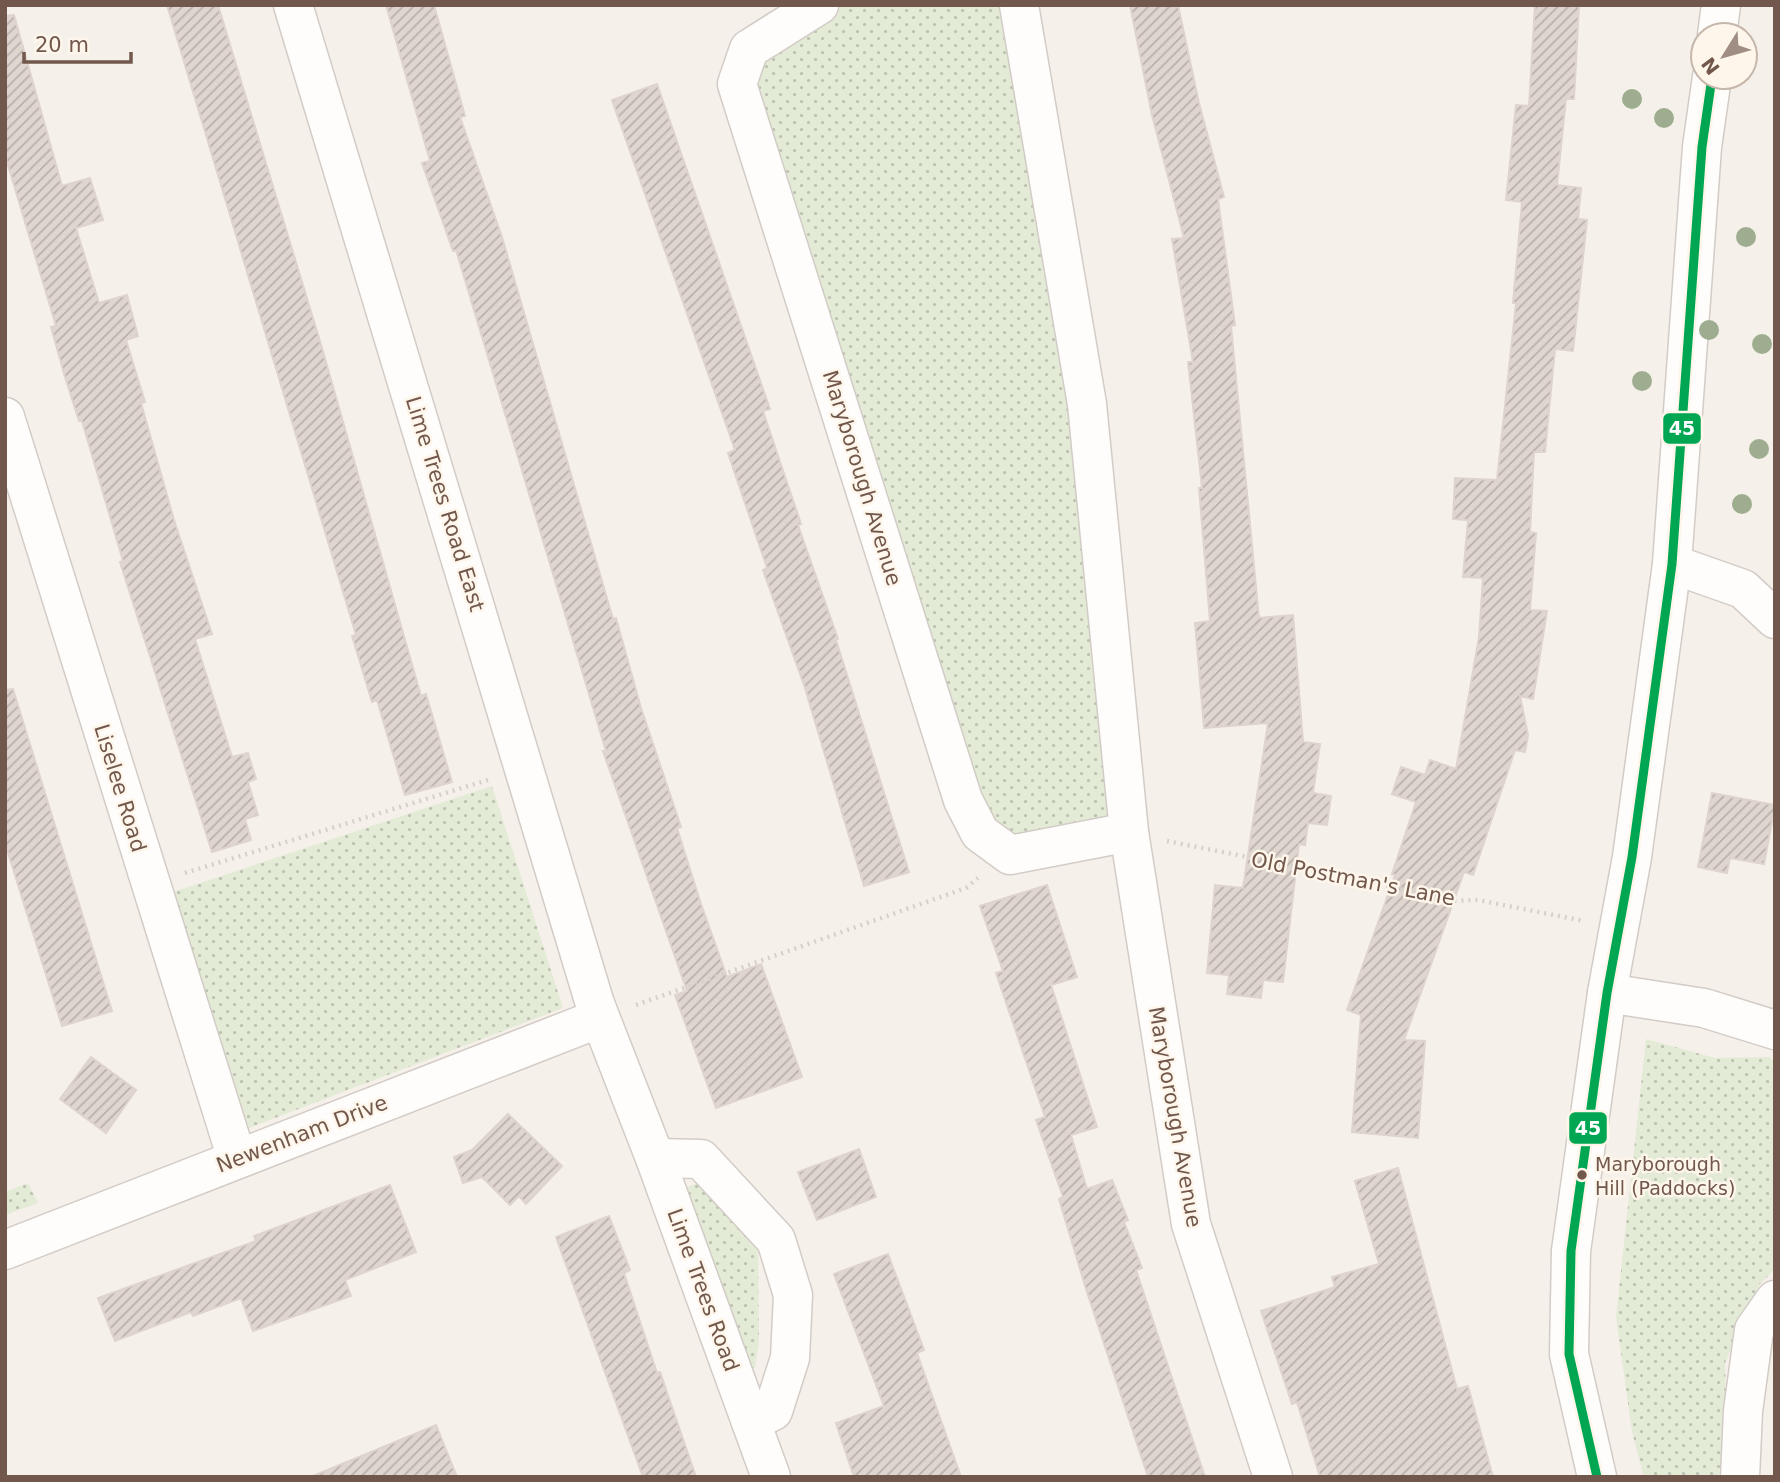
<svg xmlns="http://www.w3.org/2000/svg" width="1780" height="1482" font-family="'DejaVu Sans',sans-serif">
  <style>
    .grass { fill: url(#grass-dots) }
    .building { fill: url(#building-hatch); stroke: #ded3cd; stroke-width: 2 }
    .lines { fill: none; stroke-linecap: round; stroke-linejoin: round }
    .minor-casing { stroke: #d3ccc6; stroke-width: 41 }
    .tertiary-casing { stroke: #d3ccc6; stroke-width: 41 }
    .path { stroke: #d6d0cb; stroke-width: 4.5; stroke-dasharray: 2 5; stroke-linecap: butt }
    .minor { stroke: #fefdfc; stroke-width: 38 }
    .tertiary { stroke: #fefdfc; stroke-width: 38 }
    .bus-1-casing { stroke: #fef6eb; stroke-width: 14 }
    .bus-1 { stroke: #00a651; stroke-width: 9 }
    .tree { fill: #9ead8f }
    .bus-dot { fill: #72584c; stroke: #fef6eb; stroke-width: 2.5 }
    .labels { text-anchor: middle; stroke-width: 5; stroke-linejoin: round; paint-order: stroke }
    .bus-label { font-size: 19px; fill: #72584c; stroke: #fef6eb; text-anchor: start }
    .street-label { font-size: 21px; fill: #72584c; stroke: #fef6eb }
    .line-badge { stroke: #fef6eb; stroke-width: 2.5 }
    .badge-label { font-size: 19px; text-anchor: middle; font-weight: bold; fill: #fff }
  </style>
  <defs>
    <pattern id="grass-dots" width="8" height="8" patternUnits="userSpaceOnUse" patternTransform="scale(1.75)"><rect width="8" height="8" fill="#e3ebd6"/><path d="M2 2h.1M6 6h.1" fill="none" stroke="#bcc1b0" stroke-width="1.8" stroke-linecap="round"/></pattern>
    <pattern id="building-hatch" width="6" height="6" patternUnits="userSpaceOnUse" patternTransform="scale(1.75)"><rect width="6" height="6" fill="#dfd6d0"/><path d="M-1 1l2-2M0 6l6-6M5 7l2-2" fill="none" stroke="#b9b0ab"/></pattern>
  </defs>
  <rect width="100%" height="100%" fill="#f6f0ea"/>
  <g class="grass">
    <polygon points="819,5 1012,5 1129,832 1010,855 980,833 737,84"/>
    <polygon points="492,786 563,1008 249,1128 173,892"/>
    <polygon points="1646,1039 1715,1058 1769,1057 1775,1062 1775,1269 1759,1285 1725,1363 1727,1429 1718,1477 1644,1477 1632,1432 1616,1317"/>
    <polygon points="699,1182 758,1240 759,1342 755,1367 748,1371 681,1190"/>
    <polygon points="28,1183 38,1203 5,1215 5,1192"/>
  </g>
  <g class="building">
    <polygon points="167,5 218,5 322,348 421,696 426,694 452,782 405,795 377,700 372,702 352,636 356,635"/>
    <polygon points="386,5 434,5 465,116 460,117 502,237 613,619 616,618 641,708 681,827 677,828 701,904 727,977 761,964 802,1077 716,1108 675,995 687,991 603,751 606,751 456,250 453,251 422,163 430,161"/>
    <polygon points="1130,5 1178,5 1199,103 1224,197 1218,199 1235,325 1231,326 1259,618 1293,615 1303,742 1320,744 1313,793 1331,796 1327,825 1308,823 1305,845 1299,844 1283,982 1263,980 1261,998 1227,994 1229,975 1207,973 1215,885 1243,888 1268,723 1204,728 1195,623 1210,621 1199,488 1202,488 1188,362 1193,362 1172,239 1184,238 1152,115"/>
    <polygon points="1535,5 1579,5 1574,99 1566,99 1557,185 1581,188 1578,219 1587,220 1573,351 1555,349 1545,452 1534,452 1530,532 1536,533 1530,610 1547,611 1533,699 1520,696 1528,735 1525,752 1515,750 1473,875 1464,872 1404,1040 1425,1041 1418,1138 1352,1132 1361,1015 1347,1010 1395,875 1392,874 1416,802 1392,794 1401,767 1425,775 1430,760 1456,769 1479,637 1483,578 1463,577 1468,520 1453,519 1455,478 1497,480 1516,303 1513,303 1522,202 1506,200 1516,105 1529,106"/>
    <polygon points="14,15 62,186 90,178 103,220 76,228 99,303 127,295 138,336 126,340 145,402 141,403 174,520 212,634 195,639 232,757 248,753 256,779 248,782 258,815 245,819 251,840 212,852 120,562 123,561 82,421 79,421 65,377 51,327 56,326 5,155 5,16"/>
    <polygon points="657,84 770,409 763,411 801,524 798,525 838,639 836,640 909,872 864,886 805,688 763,570 767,568 728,453 735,450 612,100"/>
    <polygon points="13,689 112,1011 62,1026 5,843 5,690"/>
    <polygon points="1712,793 1775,805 1764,864 1730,858 1727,873 1698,867"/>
    <polygon points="1047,885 1077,977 1051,985 1097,1127 1071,1135 1087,1189 1112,1180 1128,1220 1124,1222 1142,1268 1136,1270 1205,1477 1148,1477 1086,1289 1059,1199 1063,1197 1036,1120 1045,1117 996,973 1003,971 980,906"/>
    <polygon points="91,1057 136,1090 106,1133 60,1099"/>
    <polygon points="508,1114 562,1166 526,1204 519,1196 510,1205 482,1177 463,1183 454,1157 472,1150"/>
    <polygon points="859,1149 876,1197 817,1220 798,1172"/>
    <polygon points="1398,1168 1457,1389 1468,1386 1493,1477 1320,1477 1297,1402 1292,1404 1261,1311 1335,1287 1332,1277 1379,1264 1355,1181"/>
    <polygon points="390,1185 416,1252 345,1280 351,1296 253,1331 241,1298 193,1316 191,1312 115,1341 98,1298 256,1241 254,1236"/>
    <polygon points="609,1216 630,1270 624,1273 657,1373 660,1372 696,1477 643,1477 556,1237"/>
    <polygon points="888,1254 924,1350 917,1353 961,1477 854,1477 836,1423 884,1406 834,1274"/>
    <polygon points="436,1425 457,1477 313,1477 313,1476"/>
  </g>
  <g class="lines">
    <defs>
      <g id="minor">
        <polyline points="293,5 595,1004"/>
        <polyline points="819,5 749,49 737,84 963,800 980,833 1010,855 1129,832"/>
        <polyline points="1019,5 1087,404 1129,832 1191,1224 1273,1477"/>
        <polyline points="5,417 237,1159"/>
        <polyline points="1672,564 1743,589 1775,619"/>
        <polyline points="1607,993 1704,1008 1775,1030"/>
        <polyline points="655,1158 701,1159 776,1240 793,1295 790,1358 773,1411 751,1422"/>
        <polyline points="1740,1477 1743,1411 1754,1330 1775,1300"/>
      </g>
      <g id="tertiary">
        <polyline points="1717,35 1721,5"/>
        <polyline points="595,1004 655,1158 771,1477"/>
        <polyline points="5,1250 600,1018"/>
        <polyline points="1597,1477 1569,1354 1571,1251 1607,993 1632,857 1672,564 1702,147 1712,77"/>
      </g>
    </defs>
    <use href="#minor" class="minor-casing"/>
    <use href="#tertiary" class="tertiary-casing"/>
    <g class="path">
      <polyline points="1167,841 1369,881 1444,901 1478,900 1584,921"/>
      <polyline points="185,873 488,780"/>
      <polyline points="636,1005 966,888 978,878"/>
    </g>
    <use href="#minor" class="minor"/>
    <use href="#tertiary" class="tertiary"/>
    <defs>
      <polyline id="bus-1" points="1597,1477 1569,1354 1571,1251 1607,993 1632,857 1672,564 1702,147 1712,77"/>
    </defs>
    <use href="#bus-1" class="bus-1-casing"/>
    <use href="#bus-1" class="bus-1"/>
  </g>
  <g class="tree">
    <circle cx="1632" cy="99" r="10"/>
    <circle cx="1664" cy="118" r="10"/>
    <circle cx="1746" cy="237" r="10"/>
    <circle cx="1709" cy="330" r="10"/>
    <circle cx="1762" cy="344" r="10"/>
    <circle cx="1642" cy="381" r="10"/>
    <circle cx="1759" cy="449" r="10"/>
    <circle cx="1742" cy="504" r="10"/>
  </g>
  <circle class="bus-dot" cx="1582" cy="1175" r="6"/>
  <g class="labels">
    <g class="bus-label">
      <text x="1595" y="1171">Maryborough<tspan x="1595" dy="24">Hill (Paddocks)</tspan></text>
    </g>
    <g class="street-label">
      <text transform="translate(862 478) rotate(73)" y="7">Maryborough Avenue</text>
      <text transform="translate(445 504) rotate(73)" y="7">Lime Trees Road East</text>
      <text transform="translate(120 788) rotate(73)" y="7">Liselee Road</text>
      <text transform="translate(1353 879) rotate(11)" y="7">Old Postman's Lane</text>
      <text transform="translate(1175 1117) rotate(80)" y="7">Maryborough Avenue</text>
      <text transform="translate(302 1134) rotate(-21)" y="7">Newenham Drive</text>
      <text transform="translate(703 1290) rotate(70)" y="7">Lime Trees Road</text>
    </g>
  </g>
  <g class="line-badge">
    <rect x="1662" y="412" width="40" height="33" rx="7" fill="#00a651"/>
    <rect x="1568" y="1111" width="40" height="34" rx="7" fill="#00a651"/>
  </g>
  <g class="badge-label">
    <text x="1682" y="435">45</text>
    <text x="1588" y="1135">45</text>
  </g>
  <rect width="1780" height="1482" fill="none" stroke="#72584c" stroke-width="14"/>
  <g transform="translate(1724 56) rotate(233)"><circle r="33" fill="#fef6eb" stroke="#c6b7ab" stroke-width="2"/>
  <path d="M0-5L12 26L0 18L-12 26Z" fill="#a08d83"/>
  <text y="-10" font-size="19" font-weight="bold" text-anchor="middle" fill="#72584c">N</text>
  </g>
  <path d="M24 52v10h107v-10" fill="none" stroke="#72584c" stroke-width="3.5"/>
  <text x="35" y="52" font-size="21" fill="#72584c" stroke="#fef6eb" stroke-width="5" paint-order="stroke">20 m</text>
</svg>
